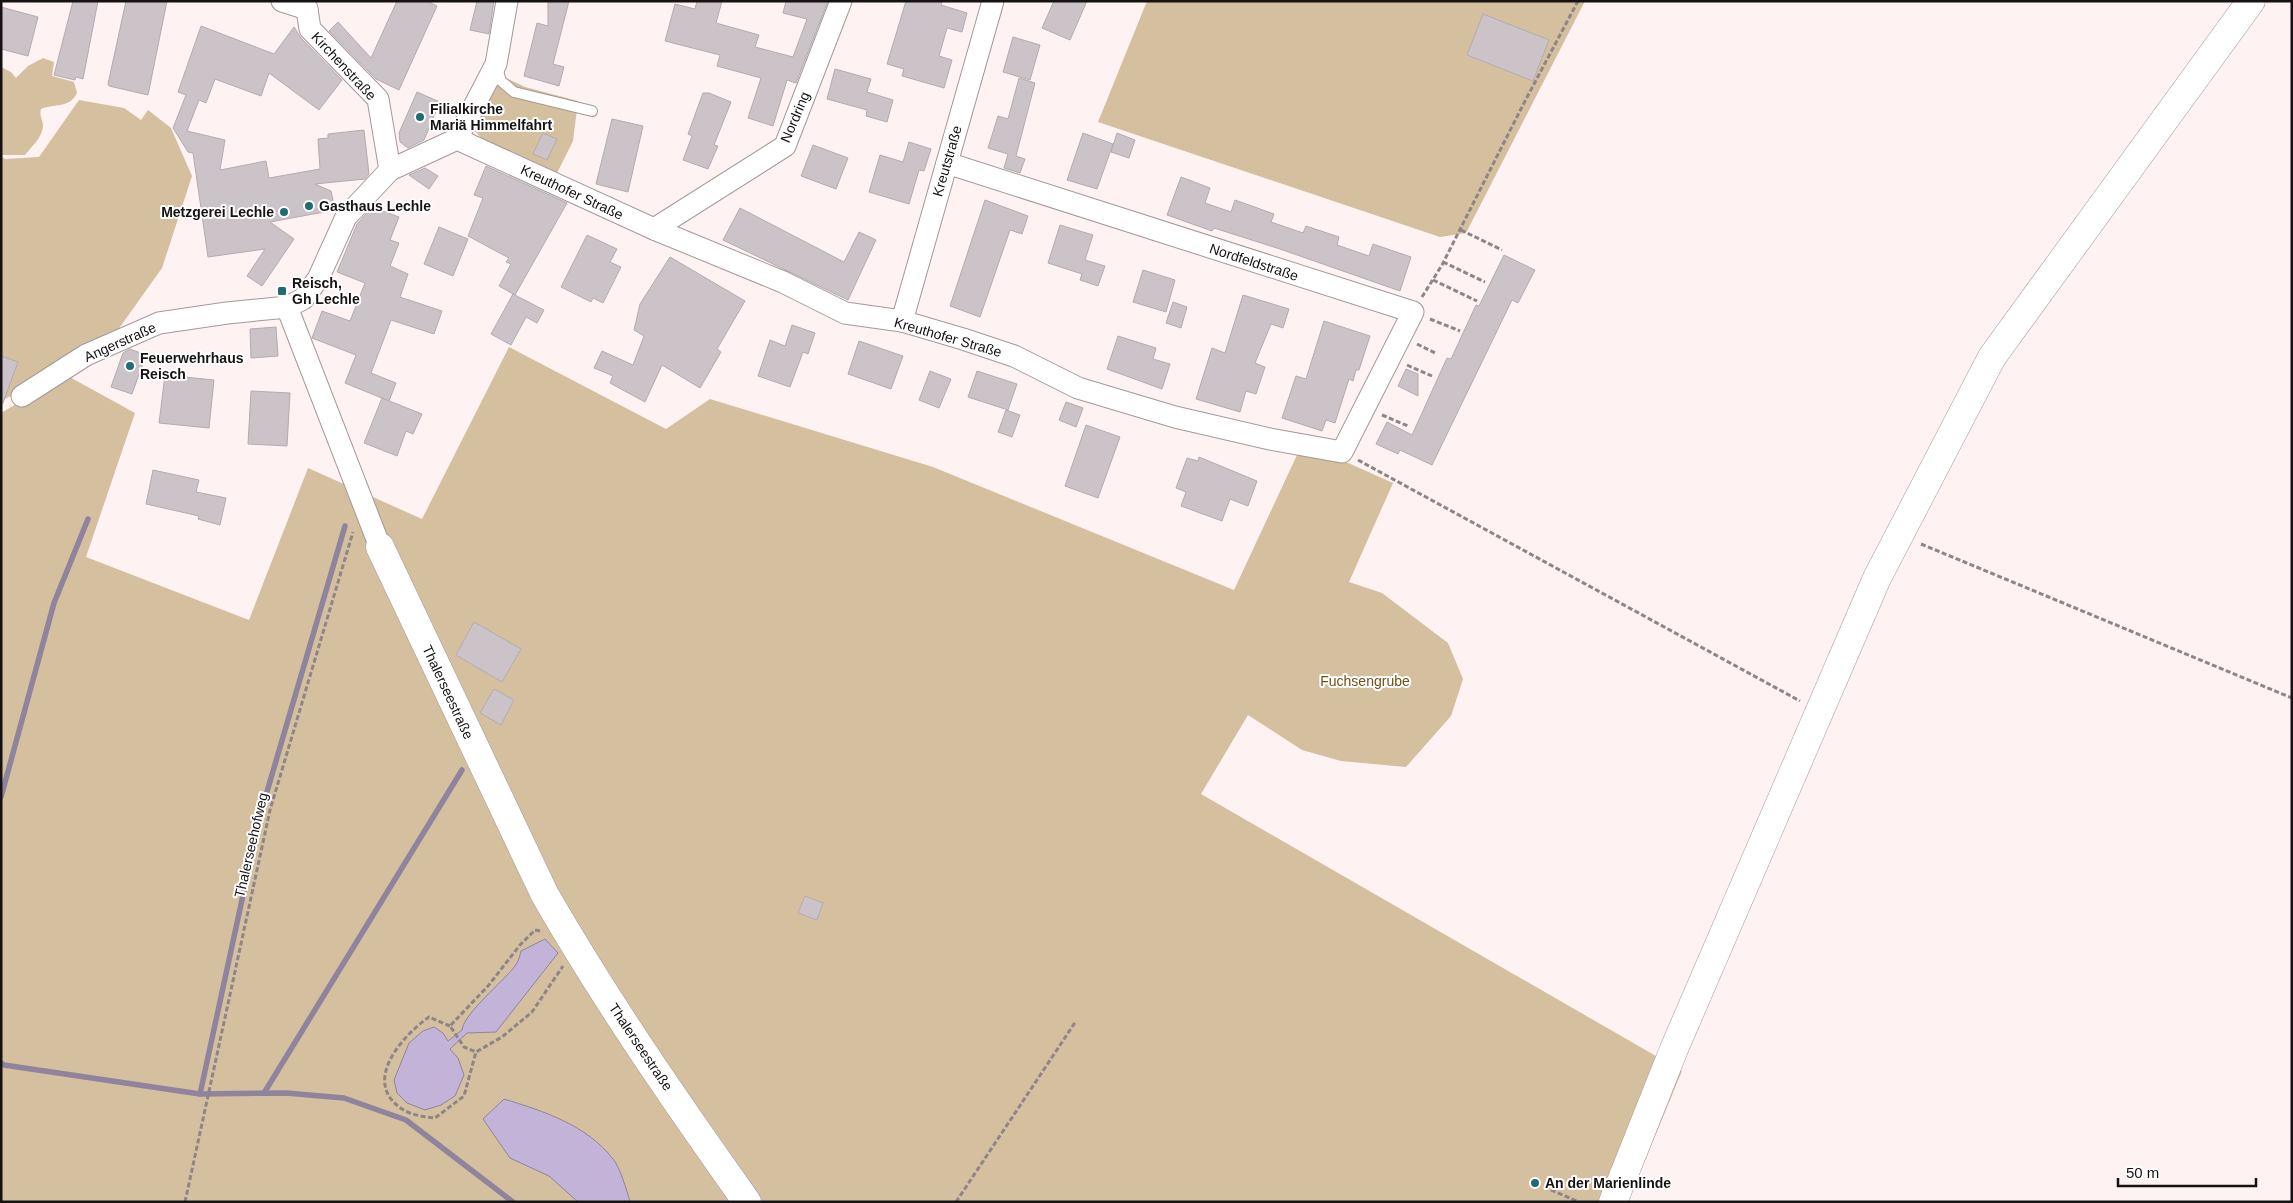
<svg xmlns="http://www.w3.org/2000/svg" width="2293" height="1203" font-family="Helvetica,sans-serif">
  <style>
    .green { fill: #d4bf9f }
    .water { fill: #c4b3d8; stroke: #90839d }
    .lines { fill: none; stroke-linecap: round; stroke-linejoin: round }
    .stream { stroke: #90839d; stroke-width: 5.5 }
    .building { fill: #ccc3c9; stroke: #b4abb1 }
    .lane-casing { stroke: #a49999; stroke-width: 12 }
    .street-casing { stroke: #a49999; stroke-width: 23 }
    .secondary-casing { stroke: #a49999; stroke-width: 29 }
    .path { stroke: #8e8586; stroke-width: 3; stroke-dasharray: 5 2.5; stroke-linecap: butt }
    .lane { stroke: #fff; stroke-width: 10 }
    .street { stroke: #fff; stroke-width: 21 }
    .secondary { stroke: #fff; stroke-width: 28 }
    .poi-dot { fill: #216b74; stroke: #fff; stroke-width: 2 }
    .labels { text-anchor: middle; stroke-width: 4; stroke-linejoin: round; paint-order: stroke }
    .street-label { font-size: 14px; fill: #161213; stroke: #fff }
    .poi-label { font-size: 14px; font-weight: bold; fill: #161213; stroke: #fff; text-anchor: start }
    .park-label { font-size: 14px; fill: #715014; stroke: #fff }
  </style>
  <rect width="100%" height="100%" fill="#fef2f3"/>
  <g class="green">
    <polygon points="1147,1 1585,1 1466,233 1440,237 1098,122"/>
    <path d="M43 58 54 62 52 76 74 82 77 93C69 109 55 103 41 109 39 116 43 120 43 126 42 138 32 146 25 155H1V67L11 72 16 78 28 66Z"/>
    <polygon points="506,78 525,87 578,101 573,141 555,177 489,146 469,125 493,83"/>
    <polygon points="79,100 124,108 141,120 148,110 171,128 192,176 162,268 105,348 1,401 1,156 5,159 39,157"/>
    <polygon points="509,347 666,429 710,399 933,467 1234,590 1297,455 1346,462 1393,483 1349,582 1382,593 1448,643 1463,679 1451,716 1406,767 1341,761 1302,750 1248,715 1201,794 1682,1071 1628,1202 1,1202 1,413 66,375 135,413 86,557 249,620 308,468 422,519"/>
  </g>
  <g class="water">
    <path d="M545 939 558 953 496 1032 467 1033 450 1049 458 1058 464 1075 455 1096 441 1105 425 1110 407 1103 397 1093 394 1080 409 1043 423 1031 434 1027 443 1033 448 1041 462 1030C464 1013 504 981 515 966 518 962 520 956 521 951Z"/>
    <path d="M504 1099C543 1111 587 1125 613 1159 620 1167 627 1191 630 1202H578L549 1176 510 1158 483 1119Z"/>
  </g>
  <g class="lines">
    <g class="stream">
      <polyline points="1,797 54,603 88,519"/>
      <polyline points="1,1063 4,1065 200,1094 286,1093 344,1098 406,1120 513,1202"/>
      <polyline points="264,1093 462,770"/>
      <polyline points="200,1094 261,812 345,526"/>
    </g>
  </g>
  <g class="building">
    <polygon points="73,1 98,1 83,79 76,77 75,80 54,75"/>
    <polygon points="126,1 167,1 148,95 109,86 108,84"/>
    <polygon points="397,1 427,1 437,6 399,90 376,79 329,31 338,22 371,58"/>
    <polygon points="477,1 494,1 489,34 470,30"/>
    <polygon points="548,1 569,1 553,64 564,67 559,86 524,76 537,23 548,26"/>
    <polygon points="697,1 722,1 716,23 759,35 755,47 793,57 807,19 783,13 786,1 828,1 796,83 787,80 773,126 748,118 761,78 717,66 720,55 665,41 675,4 695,9"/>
    <polygon points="906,1 942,1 941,5 967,13 962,32 947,28 939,56 952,60 944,88 902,76 904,69 887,64"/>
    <polygon points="1054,1 1087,1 1070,40 1042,28"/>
    <polygon points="1,7 38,17 28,56 1,49"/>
    <polygon points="1483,14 1549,40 1533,81 1467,55"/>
    <polygon points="201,26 274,54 294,27 301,38 342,80 319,110 269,73 261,96 215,79 206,103 199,100 187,131 225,140 220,170 266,161 269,178 320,169 318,139 328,138 328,134 364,130 369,174 365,179 315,184 331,191 335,210 270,222 294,239 262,286 247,276 265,249 208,257 193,153 188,152 173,128 186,95 178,92"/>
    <polygon points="1013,37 1040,45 1030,80 1003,72"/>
    <polygon points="835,69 871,79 867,92 893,100 887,122 866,116 867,110 827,99"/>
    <polygon points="1019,78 1035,83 1016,156 1025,159 1020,173 1004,168 1008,154 988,148 998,116 1008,119"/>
    <polygon points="417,92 440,102 424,140 408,148 400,142 399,133"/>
    <polygon points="703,93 709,93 731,102 714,145 718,146 708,169 683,160 692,136 688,134"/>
    <polygon points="612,119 643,126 628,192 596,184"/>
    <polygon points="543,133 557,139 547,160 533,154"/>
    <polygon points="1083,133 1113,144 1097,189 1067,180"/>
    <polygon points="1117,133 1135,140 1129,158 1111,152"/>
    <polygon points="909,142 931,149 924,171 919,170 909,204 869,192 880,155 903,162"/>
    <polygon points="813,145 848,158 836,189 801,176"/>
    <polygon points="486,166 567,203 515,295 499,286 511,264 506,262 509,258 468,236 483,198 474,195"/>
    <polygon points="425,168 438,176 429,189 409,175"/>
    <polygon points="1181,177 1210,188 1205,203 1231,212 1235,200 1274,214 1271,222 1303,233 1306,226 1339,237 1337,245 1369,256 1373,244 1411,257 1400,291 1280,249 1214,228 1212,231 1167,215"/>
    <polygon points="985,200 1028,216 1022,234 1010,230 980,317 950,306"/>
    <polygon points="372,207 399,217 390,240 399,243 390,266 408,274 400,297 442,311 434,334 391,320 371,373 396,383 389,401 345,383 356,355 312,338 322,311 350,321 365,283 337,272 357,224"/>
    <polygon points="740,208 844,262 859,232 876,240 848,300 723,240"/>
    <polygon points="1060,225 1093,235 1085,260 1105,266 1098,286 1080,280 1082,274 1048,263"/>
    <polygon points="439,227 468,239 453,276 424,264"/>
    <polygon points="587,235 617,249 610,262 621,267 603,303 593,298 591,302 561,287"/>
    <polygon points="1504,255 1535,270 1518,303 1512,300 1432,465 1400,450 1398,454 1376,444 1387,422 1412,435 1447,358 1451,359 1476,305 1479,306"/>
    <polygon points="670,257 745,301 717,349 721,352 700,388 662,365 645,402 610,383 613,376 594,368 602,351 633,365 644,336 634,330 640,304"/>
    <polygon points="1143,270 1175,280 1166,312 1133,302"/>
    <polygon points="513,294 544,310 537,323 526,317 511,345 491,334"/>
    <polygon points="1243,295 1289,309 1283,328 1271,324 1255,363 1265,367 1256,394 1246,391 1240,412 1196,399 1212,348 1225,353"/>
    <polygon points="1173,302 1187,307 1181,328 1166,323"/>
    <polygon points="1324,321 1370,336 1359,370 1356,370 1353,381 1349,379 1335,423 1326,420 1322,431 1282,418 1296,376 1306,379"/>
    <polygon points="792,325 815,333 808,354 803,352 790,387 758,376 770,340 785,346"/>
    <polygon points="276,327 278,356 251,358 250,329"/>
    <polygon points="1118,336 1156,348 1153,359 1170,364 1162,389 1107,369"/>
    <polygon points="859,341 903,356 891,389 848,374"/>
    <polygon points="130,349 146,355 132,394 111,387 123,353"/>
    <polygon points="1,356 18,362 3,403 1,403"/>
    <polygon points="1406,369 1418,374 1418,396 1398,386"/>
    <polygon points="930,371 951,379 939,408 919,400"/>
    <polygon points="977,371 1017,384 1008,410 968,397"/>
    <polygon points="165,375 214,380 209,428 159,423"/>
    <polygon points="251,391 290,393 287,446 248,444"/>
    <polygon points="382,398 422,414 413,434 406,431 397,456 364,443"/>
    <polygon points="1066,402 1083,408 1076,427 1059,420"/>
    <polygon points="1006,410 1020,415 1012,437 998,432"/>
    <polygon points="1086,425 1120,437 1098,498 1065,486"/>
    <polygon points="1199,457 1257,481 1248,506 1230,499 1222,521 1181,506 1186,492 1176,488 1187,458 1198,461"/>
    <polygon points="153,470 199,480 196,492 226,498 220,525 198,519 199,516 146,504"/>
    <polygon points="474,622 521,649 502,682 456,655"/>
    <polygon points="494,689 514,700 501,725 480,713"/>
    <polygon points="805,896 823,903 817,920 798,913"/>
  </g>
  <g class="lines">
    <defs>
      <polyline id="lane" points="497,68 501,81 514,92 592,111"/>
      <g id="street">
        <polyline points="282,1 307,9"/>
        <polyline points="307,9 310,29 378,99 390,170"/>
        <polyline points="457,139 654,229 783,282 845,313 902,321 963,339 1014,356 1078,388 1175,417 1270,439 1342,452 1413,312 947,163"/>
        <polyline points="654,229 785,146 841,1"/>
        <polyline points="287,307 380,547"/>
        <polyline points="902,321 993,1"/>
        <polyline points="22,396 86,355 159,323 227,313 287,307 303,299 318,279 346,217 390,170 457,139 496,64 507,1"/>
      </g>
      <g id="secondary">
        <path d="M380 547 545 895C606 1001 676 1102 747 1202"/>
        <polyline points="1613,1202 1674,1049 1877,578 1992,357 2251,1"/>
      </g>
    </defs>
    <use href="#lane" class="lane-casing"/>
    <use href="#street" class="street-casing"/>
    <use href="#secondary" class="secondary-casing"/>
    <g class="path">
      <polyline points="1461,230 1502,250"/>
      <polyline points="1443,262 1485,282"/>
      <polyline points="1433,280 1477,301"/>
      <polyline points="1422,297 1442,265 1525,101 1578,1"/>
      <polyline points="1430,319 1460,331"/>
      <polyline points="1417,344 1437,354"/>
      <polyline points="1407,365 1432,376"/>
      <polyline points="1382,415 1408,426"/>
      <polyline points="1358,460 1800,701"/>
      <polyline points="1921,544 2292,698"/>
      <polyline points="540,931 535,930 520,945 488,986 450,1026 464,1047 476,1052 502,1037 532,1012 563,966"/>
      <path d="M450 1026 429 1017C402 1036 361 1082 402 1109 411 1115 425 1117 435 1118L464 1096 476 1052"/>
      <polyline points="1544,1187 1579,1202"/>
      <polyline points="185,1202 270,810 353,532"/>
      <polyline points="956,1202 1076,1021"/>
    </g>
    <use href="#lane" class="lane"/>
    <use href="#street" class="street"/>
    <use href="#secondary" class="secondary"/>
  </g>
  <g class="poi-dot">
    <circle cx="420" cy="117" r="5"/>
    <circle cx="309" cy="206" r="5"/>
    <circle cx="284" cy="212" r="5"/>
    <rect x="277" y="286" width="10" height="10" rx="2.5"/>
    <circle cx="130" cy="366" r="5"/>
    <circle cx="1535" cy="1183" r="5"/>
  </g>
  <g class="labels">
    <g class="street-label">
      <text transform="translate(344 66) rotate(47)" y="5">Kirchenstraße</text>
      <text transform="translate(795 117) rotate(-67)" y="5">Nordring</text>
      <text transform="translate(947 161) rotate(-74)" y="5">Kreutstraße</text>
      <text transform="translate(572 192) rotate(25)" y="5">Kreuthofer Straße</text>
      <text transform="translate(1254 262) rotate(18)" y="5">Nordfeldstraße</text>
      <text transform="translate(948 337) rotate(16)" y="5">Kreuthofer Straße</text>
      <text transform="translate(120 342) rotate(-24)" y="5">Angerstraße</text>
      <text transform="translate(448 692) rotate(65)" y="5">Thalerseestraße</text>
      <text transform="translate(251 845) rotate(-77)" y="5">Thalerseehofweg</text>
      <text transform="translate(641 1047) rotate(56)" y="5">Thalerseestraße</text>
    </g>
    <g class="poi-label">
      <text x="430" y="114">Filialkirche<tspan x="430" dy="16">Mariä Himmelfahrt</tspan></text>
      <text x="319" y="211">Gasthaus Lechle</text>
      <text x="274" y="217" text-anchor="end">Metzgerei Lechle</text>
      <text x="292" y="288">Reisch,<tspan x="292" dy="16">Gh Lechle</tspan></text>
      <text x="140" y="363">Feuerwehrhaus<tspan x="140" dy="16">Reisch</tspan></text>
      <text x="1545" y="1188">An der Marienlinde</text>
    </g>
    <g class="park-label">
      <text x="1365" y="686">Fuchsengrube</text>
    </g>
  </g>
  <rect width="2293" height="1203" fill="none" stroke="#161213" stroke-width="5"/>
  <path d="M2118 1178v8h138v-8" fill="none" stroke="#161213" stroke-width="2.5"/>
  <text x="2126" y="1178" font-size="15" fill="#161213" stroke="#ffffff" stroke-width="4" paint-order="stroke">50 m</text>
</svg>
